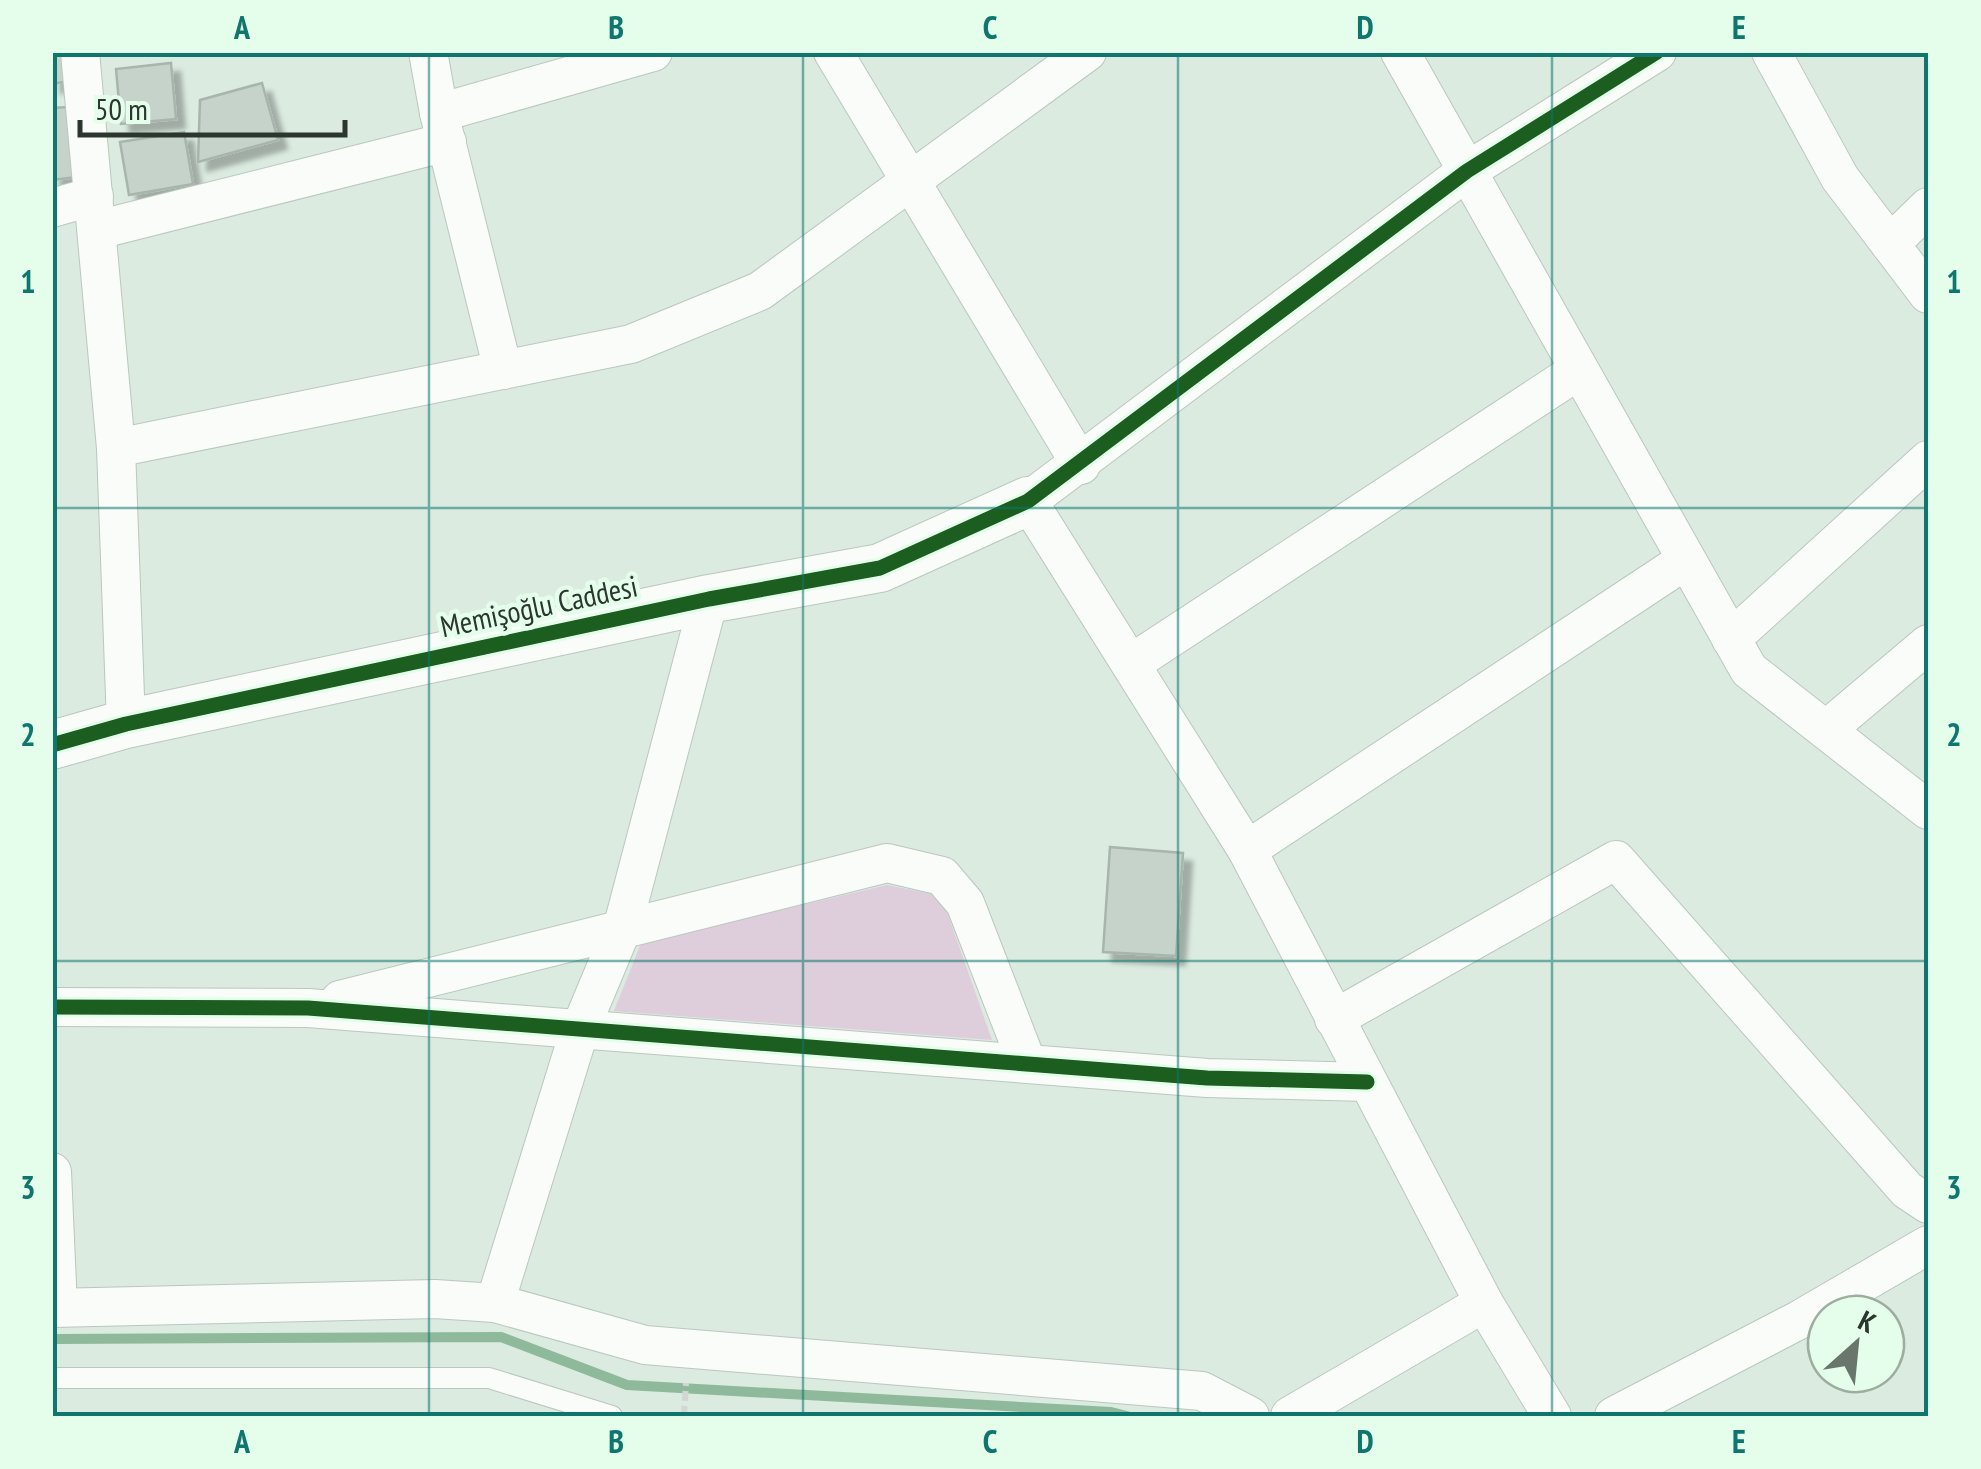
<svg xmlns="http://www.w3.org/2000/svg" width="1981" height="1469" font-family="'PT Sans Narrow',sans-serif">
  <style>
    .green { fill: #decdda }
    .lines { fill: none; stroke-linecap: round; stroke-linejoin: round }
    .stream { stroke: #8eb99b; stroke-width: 10 }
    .building { fill: #c6d3ca; stroke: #a8b5ac; stroke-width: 2.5; filter: url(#shadow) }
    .service-casing { stroke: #bac7be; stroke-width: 22 }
    .minor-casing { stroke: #bac7be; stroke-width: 40 }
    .tertiary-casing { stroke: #bac7be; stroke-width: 50 }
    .path { stroke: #d2d7d3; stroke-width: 6; stroke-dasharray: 10 5; stroke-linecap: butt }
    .service { stroke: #fafcfa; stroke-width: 20 }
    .minor { stroke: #fafcfa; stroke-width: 38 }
    .tertiary { stroke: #fafcfa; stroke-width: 48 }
    .cycleway-casing { stroke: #e5feec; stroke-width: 21 }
    .cycleway { stroke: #1b5e20; stroke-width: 15 }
    .grid { fill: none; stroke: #0f766e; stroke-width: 2.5; stroke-opacity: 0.55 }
    .labels { text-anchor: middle; stroke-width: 9; stroke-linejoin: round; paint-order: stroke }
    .street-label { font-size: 30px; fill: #2b372e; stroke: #e5feec }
    .neatline { fill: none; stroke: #0f766e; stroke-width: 4 }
    .grid-label { font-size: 32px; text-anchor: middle; font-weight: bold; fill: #0f766e }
  </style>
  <defs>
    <filter id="shadow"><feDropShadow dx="9" dy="9" stdDeviation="2.5" flood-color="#0004"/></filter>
  </defs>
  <rect width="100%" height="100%" fill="#dbebe0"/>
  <polygon class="green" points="887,885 932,894 947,912 992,1040 614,1011 641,943"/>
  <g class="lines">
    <polyline class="stream" points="52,1339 501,1337 627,1385 1111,1412 1127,1416"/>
  </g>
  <g class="building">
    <polygon points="52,52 70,52 75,80 52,84"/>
    <polygon points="171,63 176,119 121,124 116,69"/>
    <polygon points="262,83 278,140 198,162 200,100"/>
    <polygon points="69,107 77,177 52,180 52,108"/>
    <polygon points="184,132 193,184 129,195 120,142"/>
    <polygon points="1110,847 1183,853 1176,956 1103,952"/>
  </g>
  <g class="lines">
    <defs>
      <polyline id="service" points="52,1378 489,1378 612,1416"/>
      <g id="minor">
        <polyline points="80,52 116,448 126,724"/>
        <polyline points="428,52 439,113"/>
        <polyline points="833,52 1081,465"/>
        <polyline points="1400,52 1749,670 1928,810"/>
        <polyline points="1771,52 1840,178 1928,294"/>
        <polyline points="52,208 94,196"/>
        <polyline points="97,230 447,142"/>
        <polyline points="1890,244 1928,207"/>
        <polyline points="503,370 439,113 653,52"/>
        <polyline points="116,448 631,344 760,291 1087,52"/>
        <polyline points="1731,639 1928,460"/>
        <polyline points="1132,663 1579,370"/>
        <polyline points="1826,730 1928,644"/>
        <polyline points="1247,850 1686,560"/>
        <polyline points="340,1000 887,863 942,876 965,903 1027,1063"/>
        <polyline points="52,1007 308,1008 1207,1078 1367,1082"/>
        <polyline points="1334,1019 1616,860 1907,1190 1928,1204"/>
        <polyline points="52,1172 58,1307"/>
        <polyline points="495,1303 579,1032 622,929 709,599"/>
        <polyline points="52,1308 435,1299 495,1303 645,1345 1202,1391 1250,1416"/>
        <polyline points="1290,1416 1484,1303"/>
        <polyline points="1552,1416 1484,1303 1247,850 1028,501 1467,171 1657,52"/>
        <polyline points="1614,1416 1799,1320 1928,1245"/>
      </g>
      <polyline id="tertiary" points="52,745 126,724 709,599 880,568 1028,501"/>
    </defs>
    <use href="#service" class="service-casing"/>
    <use href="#minor" class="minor-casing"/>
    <use href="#tertiary" class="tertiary-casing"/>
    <polyline class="path" points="684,1416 686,1383"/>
    <use href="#service" class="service"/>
    <use href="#minor" class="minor"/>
    <use href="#tertiary" class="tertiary"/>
    <defs>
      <g id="cycleway">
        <polyline points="52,745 126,724 709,599 880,568 1028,501 1467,171 1657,52"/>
        <polyline points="52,1007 308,1008 1207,1078 1367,1082"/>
      </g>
    </defs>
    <use href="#cycleway" class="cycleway-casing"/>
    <use href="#cycleway" class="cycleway"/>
  </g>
  <path class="grid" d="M429 52V1416M803 52V1416M1178 52V1416M1552 52V1416M52 508H1928M52 961H1928"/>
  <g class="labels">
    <g class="street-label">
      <text transform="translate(539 607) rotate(-12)" y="10">Memişoğlu Caddesi</text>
    </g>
  </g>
  <rect width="1981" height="1469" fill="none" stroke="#e5feec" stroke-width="110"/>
  <g transform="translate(1856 1344) rotate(27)"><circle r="48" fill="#e5feec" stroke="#9baea0" stroke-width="2.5"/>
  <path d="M0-8L18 38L0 25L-18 38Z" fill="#69766c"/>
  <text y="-15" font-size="28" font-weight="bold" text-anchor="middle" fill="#2b372e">K</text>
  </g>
  <path d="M80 120v15h265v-15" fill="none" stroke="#2b372e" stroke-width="5"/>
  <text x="95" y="120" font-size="30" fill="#2b372e" stroke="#e5feec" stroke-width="8" paint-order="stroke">50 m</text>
  <rect x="55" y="55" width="1871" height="1359" class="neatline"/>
  <g class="grid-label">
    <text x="242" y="39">A</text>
    <text x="616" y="39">B</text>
    <text x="990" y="39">C</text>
    <text x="1365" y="39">D</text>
    <text x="1739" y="39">E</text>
    <text x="28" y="293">1</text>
    <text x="1954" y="293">1</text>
    <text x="28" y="746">2</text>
    <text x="1954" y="746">2</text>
    <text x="28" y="1199">3</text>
    <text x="1954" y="1199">3</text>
    <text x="242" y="1453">A</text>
    <text x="616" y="1453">B</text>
    <text x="990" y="1453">C</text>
    <text x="1365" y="1453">D</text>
    <text x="1739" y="1453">E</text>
  </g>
</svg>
